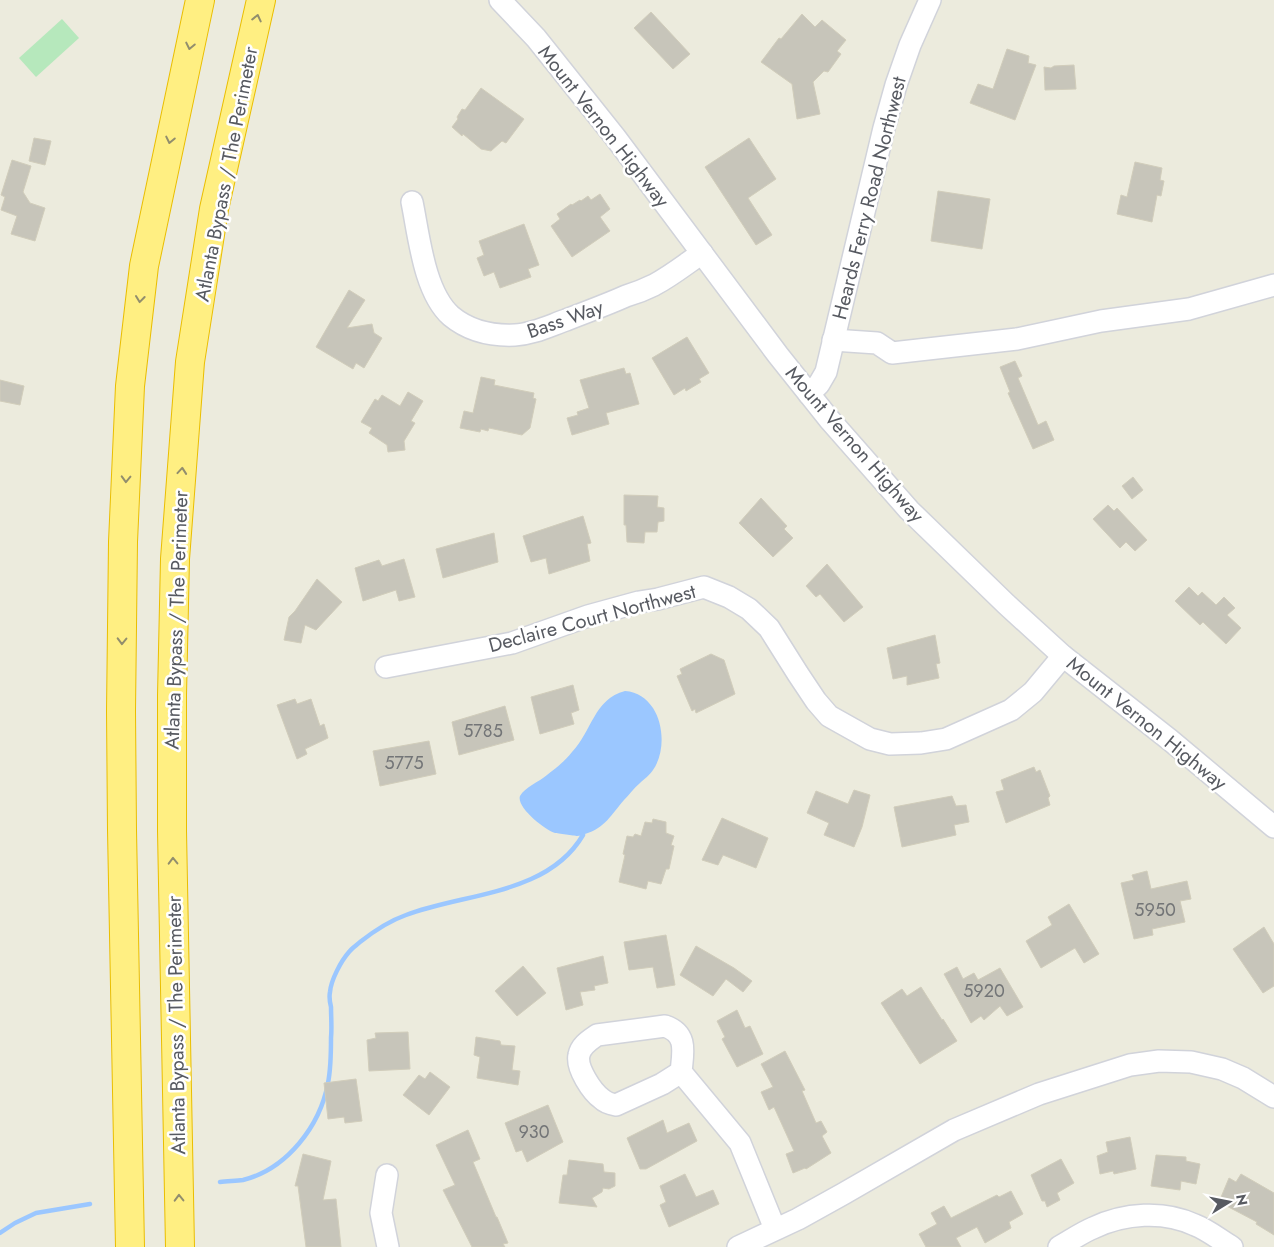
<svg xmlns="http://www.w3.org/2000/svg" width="1274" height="1247" font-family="Jost,sans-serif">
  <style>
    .green { fill: #b6e8bc }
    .water { fill: #9bc7ff }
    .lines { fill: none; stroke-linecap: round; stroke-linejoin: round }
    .stream { stroke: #9bc7ff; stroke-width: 4.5 }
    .building { fill: #c7c5ba; stroke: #d1cdbb }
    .minor-casing { stroke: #d1d3da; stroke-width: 24 }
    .highway-casing { stroke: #eabe00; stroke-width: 30 }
    .minor { stroke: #fff; stroke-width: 21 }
    .highway { stroke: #ffef82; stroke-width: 28 }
    .oneway { stroke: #928e6d }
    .labels { text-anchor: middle; stroke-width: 5; stroke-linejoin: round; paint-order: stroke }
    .number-label { font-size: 18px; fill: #737577 }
    .street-label { font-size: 20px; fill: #575a61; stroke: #fff }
  </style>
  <rect width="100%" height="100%" fill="#ecebdd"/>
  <polygon class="green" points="62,19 79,38 36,77 19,58"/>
  <path class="water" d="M625 691C638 692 646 698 653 708 664 725 665 753 653 770 650 775 644 779 640 783 634 788 629 795 624 800 611 815 605 828 585 834 582 835 580 836 577 836 575 836 557 833 555 833 545 830 516 807 520 796 525 787 539 782 547 775 556 768 565 761 572 752 592 731 594 699 625 691Z"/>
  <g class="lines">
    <g class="stream">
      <path d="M220 1182C227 1181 235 1181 243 1180 287 1169 320 1126 328 1083 331 1068 331 1052 331 1038 332 1028 331 1017 331 1007 330 1003 329 997 330 992 331 980 341 961 349 952 352 948 357 945 360 942 374 931 389 921 406 915 464 893 548 895 583 835"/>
      <polyline points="0,1233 15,1223 36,1213 90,1204"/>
    </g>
  </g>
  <g class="building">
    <polygon points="651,12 690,54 673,69 634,28"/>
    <polygon points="802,14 815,27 822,20 846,40 837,51 841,54 828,72 824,71 813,82 820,114 797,119 792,84 761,62 779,38 781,39"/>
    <polygon points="1007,49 1029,56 1028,63 1036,65 1015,120 970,103 978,84 993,89"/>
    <polygon points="1074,65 1076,89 1045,90 1044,67 1051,68 1054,66"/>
    <polygon points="481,88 524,119 506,143 502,141 491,151 481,149 463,134 462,136 452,127 458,119 457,117 462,109 465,110"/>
    <polygon points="34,138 51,141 45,165 29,161"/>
    <polygon points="749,138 776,179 748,198 772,235 756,245 705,167"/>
    <polygon points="12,160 31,166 23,192 30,203 45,208 35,241 11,234 17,216 1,210 5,197 1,195"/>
    <polygon points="1135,162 1162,168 1160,180 1164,181 1161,196 1157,195 1152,222 1117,214 1121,195 1127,197"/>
    <polygon points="938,191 990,199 982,249 931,241"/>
    <polygon points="600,194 610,209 600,217 610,231 572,257 551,226 560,219 557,214 571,204 572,205 580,200 581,201 588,196 591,200"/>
    <polygon points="524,224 539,265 528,269 531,277 500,288 494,272 484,276 477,258 484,255 479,241"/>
    <polygon points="349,290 365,300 347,328 372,324 374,333 382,338 364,368 356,363 353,369 316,347"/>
    <polygon points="687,337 709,373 699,379 701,382 686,391 685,388 674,395 652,358"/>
    <polygon points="1015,361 1022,376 1018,378 1038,425 1046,421 1054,440 1033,449 1008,393 1010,392 1000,367"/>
    <polygon points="624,368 626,374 630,373 639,404 606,413 609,424 572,435 567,418 578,415 577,412 589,408 580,380"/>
    <polygon points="481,377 495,380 494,385 534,393 533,398 536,399 530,428 522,435 489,428 488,431 481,429 480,432 460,428 464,411 473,413"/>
    <polygon points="0,380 24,386 20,405 0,401"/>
    <polygon points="408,392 423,401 411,421 415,423 404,441 405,450 388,452 387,445 369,433 372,428 361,422 375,399 378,401 382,395 400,406"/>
    <polygon points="1133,477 1143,490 1132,499 1122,486"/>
    <polygon points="624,495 658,496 657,507 664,508 664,521 658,522 657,532 645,532 644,543 627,542 626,525 624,525"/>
    <polygon points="761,498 787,526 784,529 793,538 773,557 739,523"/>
    <polygon points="1108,505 1114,511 1117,508 1147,540 1135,551 1126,542 1120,548 1093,519"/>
    <polygon points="583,516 591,543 587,544 590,561 549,574 546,558 531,562 523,536"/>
    <polygon points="494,533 498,562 443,578 436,549"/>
    <polygon points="404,559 415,597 399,601 396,590 363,601 355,568 379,560 382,566"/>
    <polygon points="827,564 863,607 844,622 820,594 816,597 806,586"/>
    <polygon points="317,579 342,602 316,630 305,625 301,643 284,640 289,617 295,611"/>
    <polygon points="1189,587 1198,596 1202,592 1216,605 1224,597 1235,608 1227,615 1241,628 1226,644 1203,622 1200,625 1175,601"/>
    <polygon points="935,635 940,663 936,664 939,678 907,685 907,676 893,679 887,648"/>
    <polygon points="711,654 724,660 735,694 696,713 695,709 692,711 677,676 682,674 680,669"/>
    <polygon points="573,685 579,710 571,713 574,724 540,734 531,697"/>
    <polygon points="295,699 297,704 311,699 320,726 324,724 328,738 305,749 307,754 297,759 277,705"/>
    <polygon points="505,706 514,740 459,755 452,722"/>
    <polygon points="429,741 436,774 380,786 373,751"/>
    <polygon points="1034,767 1036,772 1040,770 1050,796 1048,798 1050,805 1006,823 996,792 1004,790 1001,780"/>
    <polygon points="854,790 870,795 862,827 854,847 824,835 829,823 807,813 816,791 848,804"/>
    <polygon points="952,796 956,806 966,805 969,822 954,825 956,835 902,847 894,807"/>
    <polygon points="722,818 768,838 756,868 723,855 718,865 702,860"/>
    <polygon points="653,819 666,822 666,833 674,836 671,845 674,846 669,869 666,869 661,884 648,881 646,889 619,882 625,855 623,854 627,836 633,837 635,834 641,836 645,822 652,823"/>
    <polygon points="1147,871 1151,889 1187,881 1191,899 1180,901 1185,922 1152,929 1153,935 1134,939 1121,883 1134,880 1132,875"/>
    <polygon points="1069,904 1099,954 1084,963 1075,948 1041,968 1026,941 1052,925 1048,917"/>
    <polygon points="1264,927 1274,944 1274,986 1263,993 1233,949"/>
    <polygon points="666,935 675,985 657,988 653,967 629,970 624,942"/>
    <polygon points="696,946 734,968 752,981 743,992 726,979 713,996 680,975"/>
    <polygon points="603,956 608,983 594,986 595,990 580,992 583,1005 566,1010 557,968"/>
    <polygon points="523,966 546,993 517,1016 495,991"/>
    <polygon points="957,967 963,979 974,973 978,980 1000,968 1023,1007 1007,1016 1000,1006 984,1020 981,1016 971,1023 944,974"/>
    <polygon points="921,987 942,1020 943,1019 957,1041 920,1064 881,1003 902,989 907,996"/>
    <polygon points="737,1010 745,1028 750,1026 763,1054 737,1067 722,1039 725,1037 717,1021"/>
    <polygon points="408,1032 410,1069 369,1071 367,1040 376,1038 375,1033"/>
    <polygon points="476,1037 500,1041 501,1045 515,1046 512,1070 520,1071 518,1085 477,1078 480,1057 474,1055"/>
    <polygon points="785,1051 805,1090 802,1091 816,1123 821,1121 827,1132 822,1136 831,1153 806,1169 805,1168 793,1173 786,1154 794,1151 774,1107 769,1110 761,1092 773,1087 761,1064"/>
    <polygon points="430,1072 450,1087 429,1115 403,1095 419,1075 425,1079"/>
    <polygon points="356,1079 362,1121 345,1123 344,1117 328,1119 324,1083"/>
    <polygon points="548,1105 563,1142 527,1162 522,1150 516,1152 505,1123"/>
    <polygon points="663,1120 667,1133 689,1123 697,1141 646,1169 640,1169 627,1138"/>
    <polygon points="468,1130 480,1159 473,1162 496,1217 497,1217 508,1243 503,1244 505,1247 472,1247 443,1190 455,1185 436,1145"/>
    <polygon points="1130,1137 1136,1169 1114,1174 1113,1171 1100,1174 1097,1156 1108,1152 1106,1142"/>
    <polygon points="303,1154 331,1161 323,1200 336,1199 341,1247 306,1247 298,1186 295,1186"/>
    <polygon points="1156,1155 1186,1157 1186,1161 1200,1164 1196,1184 1181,1181 1180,1190 1151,1186"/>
    <polygon points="1061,1159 1074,1183 1057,1193 1060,1200 1047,1207 1045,1201 1042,1201 1031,1175"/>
    <polygon points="569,1160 603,1164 604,1172 615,1173 615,1186 609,1189 603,1188 602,1192 592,1198 597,1207 559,1203 563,1175 567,1175"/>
    <polygon points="685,1174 696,1197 713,1190 719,1204 669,1227 660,1205 666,1202 660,1186"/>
    <polygon points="1241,1174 1274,1193 1274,1235 1256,1224 1257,1222 1219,1202 1229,1178 1236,1182"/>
    <polygon points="1011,1191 1023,1214 1009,1222 1011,1228 985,1243 977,1227 956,1238 961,1247 926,1247 919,1234 937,1224 931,1213 944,1206 951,1218 997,1195 999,1197"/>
  </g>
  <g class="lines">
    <defs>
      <g id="minor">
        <polyline points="500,0 536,38 615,137 778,355 829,419 909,510 1006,604 1063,656 1170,740 1274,827"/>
        <path d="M412 202C419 236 424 292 451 316 469 331 492 336 515 335 533 334 549 326 566 320 586 312 606 305 626 296 636 293 646 289 654 285 671 276 686 264 702 253"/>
        <polyline points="833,340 877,343 892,353 1017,339 1101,321 1189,309 1274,285"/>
        <polyline points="809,394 819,384 826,372 884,128 896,85 910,45 930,0"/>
        <polyline points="386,667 512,643 588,616 639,602 658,599 704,587 729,597 749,609 769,628 798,674 816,701 829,716 870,739 890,744 921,743 946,739 1011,710 1033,692 1063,656"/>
        <path d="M681 1072C683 1052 688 1034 665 1026L597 1035C590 1040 581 1045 579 1055 576 1068 592 1092 602 1099 606 1103 611 1104 616 1105L662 1084 681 1072 740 1143 775 1229"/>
        <polyline points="387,1175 381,1213 388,1247"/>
        <polyline points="738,1247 798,1219 843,1194 954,1130 1039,1094 1130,1065 1159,1061 1191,1062 1222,1069 1243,1078 1274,1097"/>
        <path d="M1059 1247C1070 1241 1081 1233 1093 1228 1124 1213 1164 1210 1195 1225 1208 1230 1220 1240 1232 1247"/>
      </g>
      <g id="highway">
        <polyline points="130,1247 122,830 121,711 123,542 130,386 144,266 200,0"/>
        <polyline points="180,1247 172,831 172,695 175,559 190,362 214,209 261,0"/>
      </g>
    </defs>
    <use href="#minor" class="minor-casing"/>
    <use href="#highway" class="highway-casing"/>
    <use href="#minor" class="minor"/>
    <use href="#highway" class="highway"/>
  </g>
  <defs><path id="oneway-chevron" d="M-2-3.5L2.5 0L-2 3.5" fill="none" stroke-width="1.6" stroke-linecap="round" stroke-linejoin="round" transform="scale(1.25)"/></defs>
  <g class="oneway">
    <use href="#oneway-chevron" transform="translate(257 18) rotate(-77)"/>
    <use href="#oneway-chevron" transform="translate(190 46) rotate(102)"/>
    <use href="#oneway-chevron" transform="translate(170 140) rotate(102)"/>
    <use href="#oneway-chevron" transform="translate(140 299) rotate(97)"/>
    <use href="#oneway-chevron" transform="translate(182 471) rotate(-85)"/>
    <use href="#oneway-chevron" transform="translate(126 479) rotate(92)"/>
    <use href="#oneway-chevron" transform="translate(122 641) rotate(91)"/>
    <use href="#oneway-chevron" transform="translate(173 861) rotate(-91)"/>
    <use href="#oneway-chevron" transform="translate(179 1198) rotate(-91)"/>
  </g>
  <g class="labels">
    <g class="number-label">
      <text x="483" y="737">5785</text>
      <text x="404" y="769">5775</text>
      <text x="1155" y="916">5950</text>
      <text x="984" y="997">5920</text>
      <text x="534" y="1138">930</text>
    </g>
    <g class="street-label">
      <text transform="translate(604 126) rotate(52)" y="7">Mount Vernon Highway</text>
      <text transform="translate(226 174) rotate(-79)" y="7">Atlanta Bypass / The Perimeter</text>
      <text transform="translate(869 198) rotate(-76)" y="7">Heards Ferry Road Northwest</text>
      <text transform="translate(565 319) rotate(-19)" y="7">Bass Way</text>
      <text transform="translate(855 444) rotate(49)" y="7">Mount Vernon Highway</text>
      <text transform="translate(592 618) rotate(-15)" y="7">Declaire Court Northwest</text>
      <text transform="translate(176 620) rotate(-88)" y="7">Atlanta Bypass / The Perimeter</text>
      <text transform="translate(1147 723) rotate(39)" y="7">Mount Vernon Highway</text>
      <text transform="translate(176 1025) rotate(-91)" y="7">Atlanta Bypass / The Perimeter</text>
    </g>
  </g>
  <g transform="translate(1229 1202) rotate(80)" stroke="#ffffff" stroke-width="4" paint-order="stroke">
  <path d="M0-4L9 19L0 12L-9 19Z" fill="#575a61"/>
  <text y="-8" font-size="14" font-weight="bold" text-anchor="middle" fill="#575a61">N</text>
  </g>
</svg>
